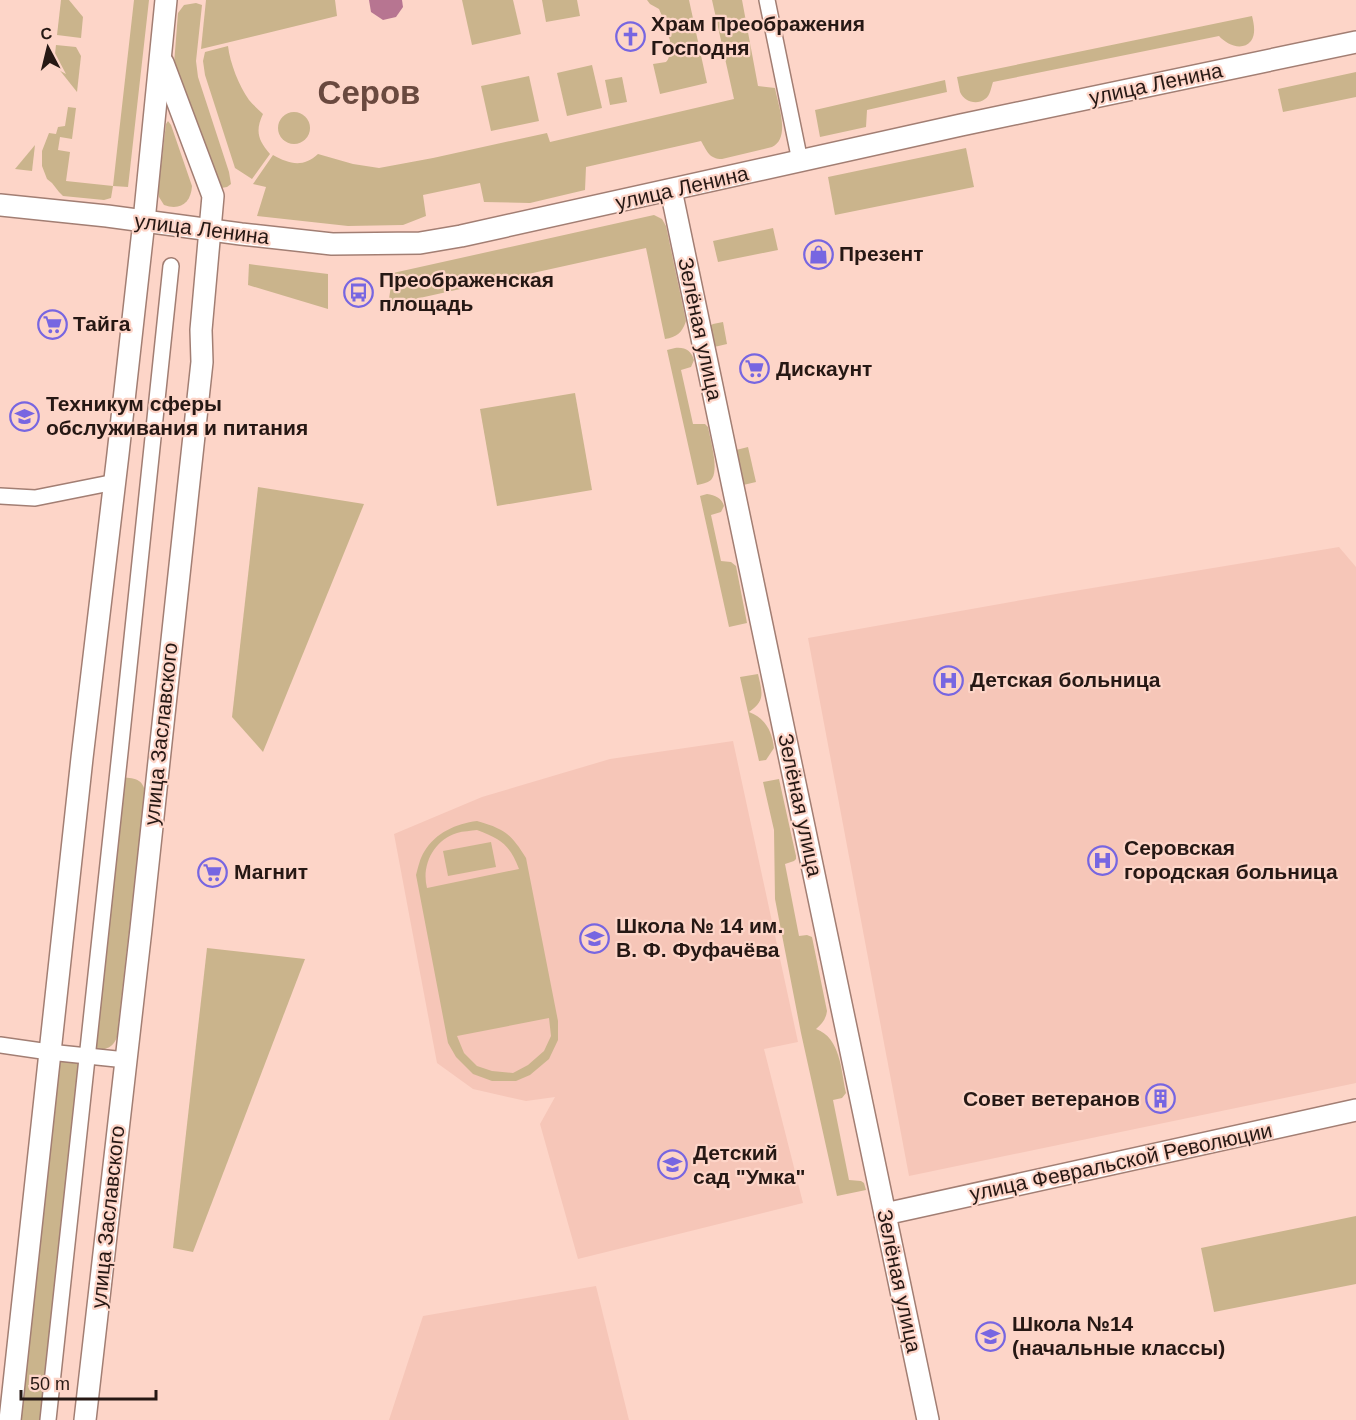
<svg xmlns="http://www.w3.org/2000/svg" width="1356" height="1420" font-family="Arial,sans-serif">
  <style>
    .built { fill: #f6c6b8 }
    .green { fill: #cab48c; fill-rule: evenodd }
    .water { fill: #b77591 }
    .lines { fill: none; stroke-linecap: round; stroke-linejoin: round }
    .street-casing { stroke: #a27e73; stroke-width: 18 }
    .secondary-casing { stroke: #a27e73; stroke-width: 24 }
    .street { stroke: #fff; stroke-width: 15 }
    .secondary { stroke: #fff; stroke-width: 21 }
    .labels { text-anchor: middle; stroke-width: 4.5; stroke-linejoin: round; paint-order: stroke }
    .poi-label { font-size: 21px; font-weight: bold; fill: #261814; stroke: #fdd5c8; text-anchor: start }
    .street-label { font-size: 21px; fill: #261814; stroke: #fdd5c8 }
    .town-label { font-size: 33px; font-weight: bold; fill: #6a493f; stroke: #fdd5c8 }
  </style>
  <rect width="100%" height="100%" fill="#fdd5c8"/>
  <g class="built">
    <polygon points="1339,547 1356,567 1356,1083 909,1176 808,638 1056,594"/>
    <polygon points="733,741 798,1042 764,1049 803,1203 578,1259 540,1124 555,1097 526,1101 473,1089 437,1063 394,834 482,797 610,759"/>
    <polygon points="596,1286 629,1420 389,1420 423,1316"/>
  </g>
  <g class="green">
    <polygon points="61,0 69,0 83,17 81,38 57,35"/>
    <polygon points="134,0 149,0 128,187 113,186 111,198 104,200 63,196 59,192 52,183 47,179 42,166 42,151 49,133 56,134 58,127 65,126 68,107 76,108 72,139 60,137 58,150 70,152 66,181 113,186"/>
    <polygon points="206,0 335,0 337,16 201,49"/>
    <polygon points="462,0 513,0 521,34 472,45"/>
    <polygon points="542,0 577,0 580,16 546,22"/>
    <path d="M647 0H689L707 83 660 94 653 64 666 62C670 58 669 56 666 51L670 48C671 42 670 39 667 34L670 28 669 23 663 18 659 9 650 4Z"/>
    <path d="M712 0H742L758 86 775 88C778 105 791 138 772 147L722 159C709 159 707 151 701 141L586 167 585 190 530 203 484 202 480 183 423 195 426 216 403 225 348 226 257 216 266 187 253 184 273 155C289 164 303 168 318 154L353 164 379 168 433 158 547 133 550 142 734 99Z"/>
    <polygon points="196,3 202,5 196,61 198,77 229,172 231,184 227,187 221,188 174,64 178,13 184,5"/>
    <path d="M1252 16C1254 24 1256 34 1251 41 1242 52 1226 44 1219 36L993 82C991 88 990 96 985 99 976 106 964 101 960 92 959 87 958 82 957 77Z"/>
    <polygon points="56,45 76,47 81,56 77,92 54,63"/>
    <path d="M228 46C230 63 239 86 249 100 253 105 258 109 263 114 255 131 258 140 270 154L252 179 235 168 205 75 203 61 205 52Z"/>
    <polygon points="592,65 602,108 567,116 557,73"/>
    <polygon points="1356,72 1356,97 1283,112 1278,89"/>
    <polygon points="529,76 539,121 491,131 481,86"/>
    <polygon points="622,77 627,102 610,105 605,80"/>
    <polygon points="945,80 947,92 867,110 866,127 820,137 815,110"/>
    <circle cx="294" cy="128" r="16"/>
    <path d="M168 121 171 125 192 186C191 203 180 211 164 205L159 197 158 191 166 124Z"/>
    <polygon points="35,145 32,171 15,169"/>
    <polygon points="966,148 974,187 835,215 828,177"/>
    <path d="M654 215 662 219 666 226 686 321C682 333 677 337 665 339L646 248 388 305 393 273Z"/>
    <polygon points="773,228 778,250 718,262 713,241"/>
    <polygon points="249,264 328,274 328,309 248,285"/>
    <polygon points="723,322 727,344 710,348 708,327 713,324"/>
    <path d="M675 348C686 347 691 351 694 360L691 367 681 370 693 424H705L708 427C710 439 720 471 711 480 707 483 702 484 697 485L667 350Z"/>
    <polygon points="575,393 592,490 497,506 480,409"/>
    <polygon points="748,447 756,482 739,486 736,450"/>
    <polygon points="258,487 364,504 263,752 232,717"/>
    <path d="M707 494C715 495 722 498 724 506L721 512 711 515 721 561 731 562 736 566 747 623 729 627 700 496Z"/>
    <path d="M758 674C762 692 766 701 749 712 765 718 772 731 774 748L766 760 759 761 740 677Z"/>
    <path d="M118 777C131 778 143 777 145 792L117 1037C112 1051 101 1050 87 1050Z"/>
    <path d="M779 779 796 856V859L794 861 785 864 799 936 807 935 812 937 827 1011C826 1019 822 1024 816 1029 841 1038 841 1071 846 1093L842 1098 833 1100 849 1180 861 1181 864 1183 866 1190 837 1196 801 1033 775 899 774 830 763 782Z"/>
    <path d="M477 821C505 829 511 834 526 858L558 1021V1040L549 1059 530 1075 516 1081H492L473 1074 456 1057 448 1043 416 875C418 868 420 858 424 852 436 832 456 824 477 821ZM477 830C501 839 510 845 519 869L427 888C421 865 434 840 457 833 463 831 471 831 477 830ZM549 1018 551 1036 544 1051 528 1065 513 1073 492 1071 477 1066 464 1053 457 1036Z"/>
    <polygon points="491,842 496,867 448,876 443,851"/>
    <polygon points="207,948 305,959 193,1252 173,1248"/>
    <polygon points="49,1052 87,1056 48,1420 10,1420"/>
    <polygon points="1356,1216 1356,1284 1214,1312 1201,1248"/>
  </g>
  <polygon class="water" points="369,0 402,0 403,7 396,17 383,20 371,12"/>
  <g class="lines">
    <defs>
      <g id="street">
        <polyline points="767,0 800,161"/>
        <polyline points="0,496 35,498 115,482"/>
        <polyline points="0,1045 49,1052 126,1060"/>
        <path d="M48 1420C89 1035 132 651 171 266"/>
      </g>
      <g id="secondary">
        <polyline points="671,190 928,1420"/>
        <polyline points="0,205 107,216 241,234 332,244 420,243 461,236 961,125 1356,42"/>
        <polyline points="885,1214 1356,1110"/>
        <polyline points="10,1420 82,758 118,454 144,221 166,0"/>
        <polyline points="85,1420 141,929 188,491 202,362 201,330 213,196 163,63"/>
      </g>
    </defs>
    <use href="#street" class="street-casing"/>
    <use href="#secondary" class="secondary-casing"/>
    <use href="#street" class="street"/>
    <use href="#secondary" class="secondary"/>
  </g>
  <defs>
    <symbol id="church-ring" viewBox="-11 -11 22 22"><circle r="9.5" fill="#fdd5c8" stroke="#7766e1" stroke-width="1.5"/><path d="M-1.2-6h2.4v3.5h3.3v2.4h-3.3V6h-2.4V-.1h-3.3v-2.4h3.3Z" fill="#7766e1"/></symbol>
    <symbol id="shop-ring" viewBox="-11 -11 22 22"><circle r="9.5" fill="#fdd5c8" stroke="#7766e1" stroke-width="1.5"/><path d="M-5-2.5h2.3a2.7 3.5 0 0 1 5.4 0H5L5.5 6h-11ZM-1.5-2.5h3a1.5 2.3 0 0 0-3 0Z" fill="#7766e1"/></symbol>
    <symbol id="bus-ring" viewBox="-11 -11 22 22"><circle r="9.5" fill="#fdd5c8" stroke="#7766e1" stroke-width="1.5"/><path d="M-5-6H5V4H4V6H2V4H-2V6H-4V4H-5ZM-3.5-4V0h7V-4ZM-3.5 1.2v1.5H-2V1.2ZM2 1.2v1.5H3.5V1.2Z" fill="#7766e1"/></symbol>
    <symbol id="supermarket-ring" viewBox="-11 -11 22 22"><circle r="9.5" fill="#fdd5c8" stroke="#7766e1" stroke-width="1.5"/><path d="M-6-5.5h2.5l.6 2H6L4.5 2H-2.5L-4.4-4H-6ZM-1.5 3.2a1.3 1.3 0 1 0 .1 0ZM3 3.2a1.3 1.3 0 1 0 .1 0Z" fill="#7766e1"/></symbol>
    <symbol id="university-ring" viewBox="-11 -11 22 22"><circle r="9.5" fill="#fdd5c8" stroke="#7766e1" stroke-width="1.5"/><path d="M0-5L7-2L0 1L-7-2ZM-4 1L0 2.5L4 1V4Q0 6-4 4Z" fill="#7766e1"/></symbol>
    <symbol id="hospital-ring" viewBox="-11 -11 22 22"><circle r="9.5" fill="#fdd5c8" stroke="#7766e1" stroke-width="1.5"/><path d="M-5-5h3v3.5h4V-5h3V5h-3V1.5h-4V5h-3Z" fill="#7766e1"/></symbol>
    <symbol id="school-ring" viewBox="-11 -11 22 22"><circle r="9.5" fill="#fdd5c8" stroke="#7766e1" stroke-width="1.5"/><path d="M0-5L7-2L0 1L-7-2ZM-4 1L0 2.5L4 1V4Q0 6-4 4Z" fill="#7766e1"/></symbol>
    <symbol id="building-ring" viewBox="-11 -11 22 22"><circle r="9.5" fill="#fdd5c8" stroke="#7766e1" stroke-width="1.5"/><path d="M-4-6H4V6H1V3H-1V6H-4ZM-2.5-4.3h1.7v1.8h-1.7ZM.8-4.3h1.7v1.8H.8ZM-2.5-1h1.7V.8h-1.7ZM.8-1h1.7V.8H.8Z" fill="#7766e1"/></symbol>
  </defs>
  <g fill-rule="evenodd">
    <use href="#church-ring" x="614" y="20" width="33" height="33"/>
    <use href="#shop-ring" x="802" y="238" width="33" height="33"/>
    <use href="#bus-ring" x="342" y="276" width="33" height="33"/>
    <use href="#supermarket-ring" x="36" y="308" width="33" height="33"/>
    <use href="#supermarket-ring" x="738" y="352" width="33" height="33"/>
    <use href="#university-ring" x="8" y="400" width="33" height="33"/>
    <use href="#hospital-ring" x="932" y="664" width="33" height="33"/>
    <use href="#hospital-ring" x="1086" y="844" width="33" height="33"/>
    <use href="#supermarket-ring" x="196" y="856" width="33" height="33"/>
    <use href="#school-ring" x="578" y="922" width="33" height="33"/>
    <use href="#building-ring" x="1144" y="1082" width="33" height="33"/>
    <use href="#school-ring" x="656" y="1148" width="33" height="33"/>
    <use href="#school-ring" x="974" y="1320" width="33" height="33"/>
  </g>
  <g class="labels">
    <g class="poi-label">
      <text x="651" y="31">Храм Преображения<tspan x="651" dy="24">Господня</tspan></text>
      <text x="839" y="261">Презент</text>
      <text x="379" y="287">Преображенская<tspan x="379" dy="24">площадь</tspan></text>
      <text x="73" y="331">Тайга</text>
      <text x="776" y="376">Дискаунт</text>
      <text x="46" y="411">Техникум сферы<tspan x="46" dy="24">обслуживания и питания</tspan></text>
      <text x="970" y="687">Детская больница</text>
      <text x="1124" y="855">Серовская<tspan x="1124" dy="24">городская больница</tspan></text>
      <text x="234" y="879">Магнит</text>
      <text x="616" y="933">Школа № 14 им.<tspan x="616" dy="24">В. Ф. Фуфачёва</tspan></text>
      <text x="1140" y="1106" text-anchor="end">Совет ветеранов</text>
      <text x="693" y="1160">Детский<tspan x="693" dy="24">сад "Умка"</tspan></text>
      <text x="1012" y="1331">Школа №14<tspan x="1012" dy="24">(начальные классы)</tspan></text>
    </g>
    <g class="street-label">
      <text transform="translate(1156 84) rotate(-12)" y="7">улица Ленина</text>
      <text transform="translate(682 188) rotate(-13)" y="7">улица Ленина</text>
      <text transform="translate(202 229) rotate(7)" y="7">улица Ленина</text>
      <text transform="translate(700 329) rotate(78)" y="7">Зелёная улица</text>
      <text transform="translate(161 734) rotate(-84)" y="7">улица Заславского</text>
      <text transform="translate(800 805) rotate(78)" y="7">Зелёная улица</text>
      <text transform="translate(1121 1162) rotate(-12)" y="7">улица Февральской Революции</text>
      <text transform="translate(108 1217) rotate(-84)" y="7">улица Заславского</text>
      <text transform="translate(899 1281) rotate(78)" y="7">Зелёная улица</text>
    </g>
    <g class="town-label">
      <text x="369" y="104">Серов</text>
    </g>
  </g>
  <g transform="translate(48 48) rotate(353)" stroke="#fdd5c8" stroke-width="4.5" paint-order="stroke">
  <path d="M0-4.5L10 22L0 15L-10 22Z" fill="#261814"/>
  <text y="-9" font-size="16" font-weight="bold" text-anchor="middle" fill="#261814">С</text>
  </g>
  <path d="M21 1390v9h135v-9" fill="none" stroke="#261814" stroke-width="3"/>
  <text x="30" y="1390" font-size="18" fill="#261814" stroke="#fdd5c8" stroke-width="4.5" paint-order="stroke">50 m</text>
</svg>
